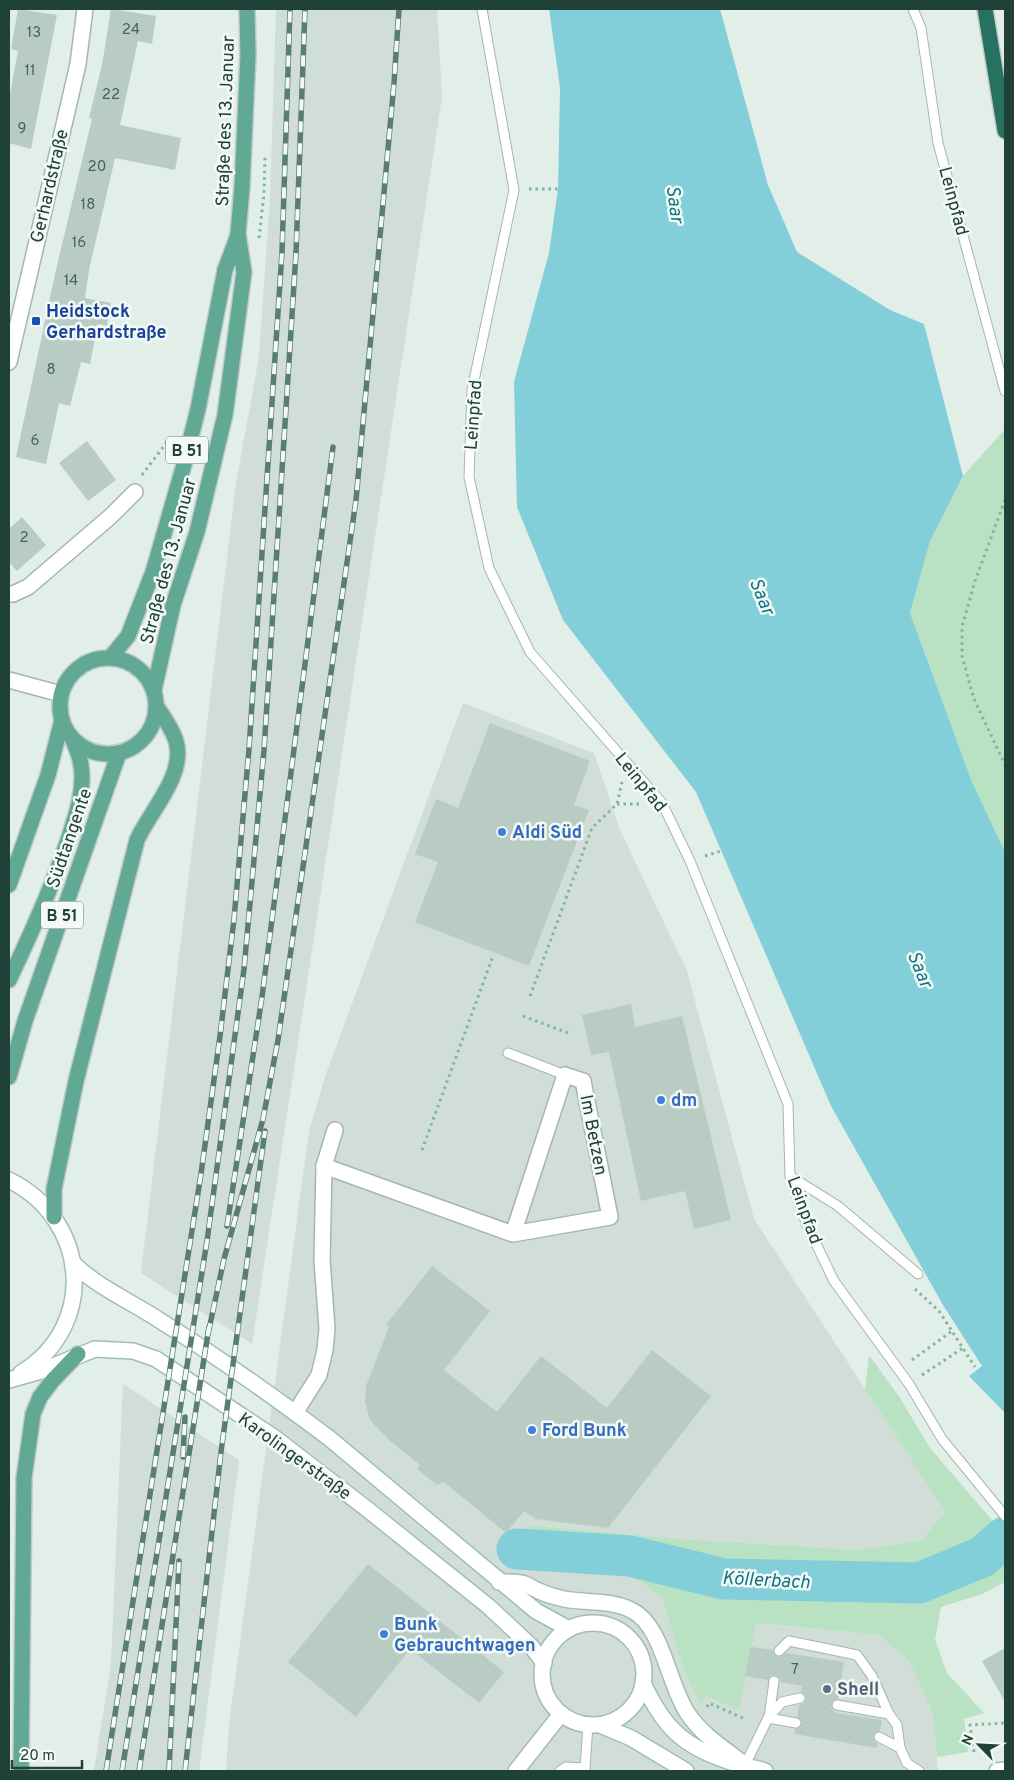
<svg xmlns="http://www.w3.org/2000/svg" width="1014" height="1780" font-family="Overpass,sans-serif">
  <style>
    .built { fill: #d0ded7 }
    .green { fill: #b8e2c2 }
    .water { fill: #83cfd9 }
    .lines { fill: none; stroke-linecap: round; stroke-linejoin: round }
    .river { stroke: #83cfd9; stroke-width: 41 }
    .building { fill: #b9ccc4 }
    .service-casing { stroke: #a4b7af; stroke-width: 11 }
    .minor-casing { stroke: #a4b7af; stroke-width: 18 }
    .tertiary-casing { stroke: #a4b7af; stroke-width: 18 }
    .secondary-casing { stroke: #a1beb3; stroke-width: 18 }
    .primary-casing { stroke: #c0cac7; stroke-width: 18 }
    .motorway-casing { stroke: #c0cac7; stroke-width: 18 }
    .path { stroke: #7eb5a2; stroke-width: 3; stroke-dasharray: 2.5 4; stroke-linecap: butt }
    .service { stroke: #fff; stroke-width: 9 }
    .minor { stroke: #fff; stroke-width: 15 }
    .tertiary { stroke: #fff; stroke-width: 15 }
    .secondary { stroke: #fff; stroke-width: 15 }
    .primary { stroke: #61a994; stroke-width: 15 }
    .motorway { stroke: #277160; stroke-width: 15 }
    .rail-casing { stroke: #5a7d72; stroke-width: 5.5 }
    .rail { stroke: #f3faf6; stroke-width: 4; stroke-dasharray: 11; stroke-linecap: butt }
    .transit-dot { fill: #1a4fb4; stroke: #f3faf6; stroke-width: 2 }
    .shop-dot { fill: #3f7fe0; stroke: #f3faf6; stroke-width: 2 }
    .service-dot { fill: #5c6f8a; stroke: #f3faf6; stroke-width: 2 }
    .labels { text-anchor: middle; stroke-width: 5; stroke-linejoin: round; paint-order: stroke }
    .number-label { font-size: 15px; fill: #46645a }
    .shield { fill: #f3faf6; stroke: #5f7870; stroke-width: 1 }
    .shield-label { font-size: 16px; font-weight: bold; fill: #1f4137 }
    .street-label { font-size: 18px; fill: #1f4137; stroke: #f3faf6 }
    .transit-label { font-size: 18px; font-weight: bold; fill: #164399; stroke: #f3faf6; text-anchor: start }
    .shop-label { font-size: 18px; font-weight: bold; fill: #366cbe; stroke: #f3faf6; text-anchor: start }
    .service-label { font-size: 18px; font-weight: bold; fill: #4e5e75; stroke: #f3faf6; text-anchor: start }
    .water-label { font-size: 19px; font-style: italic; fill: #127585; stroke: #f3faf6 }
  </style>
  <rect width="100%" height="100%" fill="#e2eee8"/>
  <g class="built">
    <polygon points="276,9 437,9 442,97 252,1344 141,1273 236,483 259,357 270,197"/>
    <polygon points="463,703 594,753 620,830 687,971 754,1219 945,1511 923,1540 859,1550 678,1539 529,1525 588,1568 612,1570 638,1580 663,1598 755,1623 879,1635 909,1661 932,1711 938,1771 226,1771 229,1724 309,1131 326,1074"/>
    <polygon points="123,1384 239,1460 199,1771 94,1771 111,1664"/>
  </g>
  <g class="green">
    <polygon points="1005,429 1005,852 972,782 910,613 930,541 963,476"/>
    <polygon points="869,1355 900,1398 930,1448 1005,1535 1005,1582 982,1594 941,1607 935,1640 947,1673 984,1713 964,1719 968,1752 937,1757 932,1711 909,1661 879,1635 756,1623 739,1710 705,1695 701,1703 688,1679 679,1655 663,1598 638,1580 612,1570 535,1565 512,1546 529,1525 678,1539 859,1550 923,1540 945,1511 865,1389"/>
  </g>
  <polygon class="water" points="549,9 720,9 768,185 797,252 890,310 924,324 963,476 930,541 910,613 972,782 1005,852 1005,1413 969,1376 982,1366 943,1305 831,1106 696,792 563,620 517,507 514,382 549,253 558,189 560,88"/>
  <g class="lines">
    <polyline class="river" points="517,1549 630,1556 724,1579 919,1583 982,1557 1005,1537"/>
  </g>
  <g class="building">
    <polygon points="18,9 57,15 31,149 9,143 9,99 18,51 11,49"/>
    <polygon points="111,9 156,16 152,44 138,41 120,125 181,138 175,170 115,158 89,270 85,298 111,303 107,326 98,324 90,364 81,362 70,406 59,403 46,464 16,457 55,274 92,119 89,118 102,65"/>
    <polygon points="87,441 116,480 88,501 59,463"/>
    <polygon points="22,517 46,545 17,571 9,562 9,529"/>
    <polygon points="490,723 590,761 574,805 589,810 529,966 415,922 438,862 415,854 436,799 458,808"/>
    <polygon points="631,1004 635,1027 682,1016 731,1220 694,1229 685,1191 641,1201 609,1052 591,1055 582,1015"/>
    <polygon points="432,1266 490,1311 444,1370 497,1412 541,1356 607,1408 652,1350 711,1396 608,1528 535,1519 524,1511 506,1533 444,1482 437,1485 417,1469 420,1465 389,1440 370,1420 365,1402 366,1386 389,1327 386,1325"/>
    <polygon points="368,1564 504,1672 479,1703 410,1649 356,1717 288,1662"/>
    <polygon points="751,1647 773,1650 774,1655 778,1657 781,1657 786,1653 844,1662 838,1699 832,1701 831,1708 836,1713 882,1720 880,1731 875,1732 873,1737 874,1741 878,1744 877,1748 794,1734 795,1729 800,1727 802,1724 800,1719 797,1717 799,1705 804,1703 806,1699 805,1694 801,1692 802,1686 780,1682 780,1678 775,1675 771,1675 768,1680 745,1676"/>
    <polygon points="1005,1648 1005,1702 982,1661"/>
  </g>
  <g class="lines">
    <defs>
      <g id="service">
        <polyline points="482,9 514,190 472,390 469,477 489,568 530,652 662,803 690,861 788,1104 790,1176 806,1223 834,1281 909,1384 942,1439 1005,1516"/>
        <polyline points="913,9 921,28 938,143 1005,391"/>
        <polyline points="508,1053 565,1075"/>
        <polyline points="790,1176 838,1206 918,1274"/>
        <polyline points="779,1651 789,1641 857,1655 872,1676 889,1714"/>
        <polyline points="837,1705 889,1714 897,1725 900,1748"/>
        <polyline points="768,1718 782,1702 800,1698"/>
        <polyline points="769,1718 774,1681"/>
        <polyline points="879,1737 900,1748 907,1763 919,1771"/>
        <polyline points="745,1765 768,1718 796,1723"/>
        <polyline points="560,1771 566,1767 585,1768"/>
        <polyline points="582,1771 585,1768 588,1725"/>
      </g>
      <g id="minor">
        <polyline points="9,594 13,594 28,587 111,516 135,492"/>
        <polyline points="324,1166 513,1234 610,1217 583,1081 565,1075 513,1234"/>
        <polyline points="295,1413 319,1375 325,1350 327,1329 322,1260 324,1166 335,1130"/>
        <polyline points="516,1771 561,1714"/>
      </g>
      <g id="tertiary">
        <polyline points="9,362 78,64 85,9"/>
        <polyline points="9,680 61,694"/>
      </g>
      <g id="secondary">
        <path d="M9 1180C88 1219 99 1325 21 1373"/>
        <path d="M73 1263C97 1287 128 1300 156 1318 215 1355 273 1396 329 1438L536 1611 569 1629"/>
        <polyline points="9,1380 41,1371 95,1349 133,1351 156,1359 275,1438 367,1509 488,1606 531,1646 544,1663"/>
        <path d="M499 1582C507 1582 518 1581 525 1584 530 1586 534 1589 539 1591 547 1595 555 1597 564 1599 586 1603 611 1600 631 1610 663 1625 668 1685 688 1714 703 1736 725 1749 745 1765"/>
        <circle cx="593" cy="1674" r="51"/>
        <path d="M643 1683C663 1726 682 1746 728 1761 740 1766 753 1767 765 1771"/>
        <polyline points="600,1725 631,1738 686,1771"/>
        <polyline points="997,1771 1005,1770"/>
      </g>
      <g id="primary">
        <polyline points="111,657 128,636 153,572 185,461 198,409 225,270 238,235"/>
        <circle cx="108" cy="706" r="48"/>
        <polyline points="154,690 173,605 197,532 225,415 244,272 238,234 242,187 248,55 247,9"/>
        <polyline points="9,885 48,775 62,720"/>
        <path d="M9 980C31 934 52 888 68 840 76 816 85 790 81 765 80 757 76 748 73 740"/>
        <polyline points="9,1077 25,1021 119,753"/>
        <path d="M54 1217V1189L76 1081 137 840C150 811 186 775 176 741 172 729 164 717 157 707"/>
        <polyline points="21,1771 24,1478 33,1414 40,1397 53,1380 78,1354"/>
      </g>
      <polyline id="motorway" points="985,9 1005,131"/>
    </defs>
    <use href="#service" class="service-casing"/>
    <use href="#minor" class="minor-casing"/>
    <use href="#tertiary" class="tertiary-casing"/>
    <use href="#secondary" class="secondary-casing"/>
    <use href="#primary" class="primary-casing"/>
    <use href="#motorway" class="motorway-casing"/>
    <g class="path">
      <polyline points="529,189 558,189"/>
      <polyline points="259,238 264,194 265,157"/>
      <polyline points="142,475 170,438"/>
      <polyline points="1005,500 975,581 962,627 962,656 974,699 1005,765"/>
      <polyline points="617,804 641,804"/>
      <polyline points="705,856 721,851"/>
      <polyline points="530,996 592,828 617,804 622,782"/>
      <polyline points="523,1016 571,1034"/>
      <polyline points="422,1150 493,956"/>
      <polyline points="915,1289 939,1311 975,1367"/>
      <polyline points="912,1360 952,1331"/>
      <polyline points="922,1375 963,1348"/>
      <polyline points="707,1707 709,1703 743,1718"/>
      <polyline points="974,1752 970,1725 1005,1723"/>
    </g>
    <use href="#service" class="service"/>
    <use href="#minor" class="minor"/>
    <use href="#tertiary" class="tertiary"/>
    <use href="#secondary" class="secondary"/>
    <use href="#primary" class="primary"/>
    <use href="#motorway" class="motorway"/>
    <defs>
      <g id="rail">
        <polyline points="227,1226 262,997 333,447"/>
        <polyline points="208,1334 224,1259 263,1119 278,1040 356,500 394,83 399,9"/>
        <polyline points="183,1457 185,1417"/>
        <polyline points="106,1771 201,1174 220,1036 234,919 249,749 282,252 290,9"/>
        <polyline points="122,1771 207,1241 244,969 264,750 296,253 305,9"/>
        <polyline points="139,1771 209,1327"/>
        <polyline points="169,1771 179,1561"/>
        <polyline points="185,1771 221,1452 265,1131"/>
      </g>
    </defs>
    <use href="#rail" class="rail-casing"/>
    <use href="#rail" class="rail"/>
  </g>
  <rect class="transit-dot" x="31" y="316" width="10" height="10" rx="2.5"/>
  <g class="shop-dot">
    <circle cx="502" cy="832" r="5"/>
    <circle cx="661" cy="1100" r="5"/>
    <circle cx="532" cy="1430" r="5"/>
    <circle cx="384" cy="1634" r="5"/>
  </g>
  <circle class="service-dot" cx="827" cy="1689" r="5"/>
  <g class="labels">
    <g class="number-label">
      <text x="131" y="34">24</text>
      <text x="34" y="37">13</text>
      <text x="30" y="75">11</text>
      <text x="111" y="99">22</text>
      <text x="22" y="133">9</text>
      <text x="97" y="171">20</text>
      <text x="88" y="209">18</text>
      <text x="79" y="247">16</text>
      <text x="71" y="285">14</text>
      <text x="51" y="374">8</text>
      <text x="35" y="445">6</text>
      <text x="24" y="542">2</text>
      <text x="795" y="1674">7</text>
    </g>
    <g class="shield">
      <rect x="166" y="436.5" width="42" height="27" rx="4"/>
      <rect x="41" y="901.5" width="42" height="27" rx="4"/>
    </g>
    <g class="shield-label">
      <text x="187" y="456">B 51</text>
      <text x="62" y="921">B 51</text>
    </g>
    <g class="street-label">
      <text transform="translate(225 121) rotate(-88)" y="6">Straße des 13. Januar</text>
      <text transform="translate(49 186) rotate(-77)" y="6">Gerhardstraße</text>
      <text transform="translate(954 201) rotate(75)" y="6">Leinpfad</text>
      <text transform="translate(473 415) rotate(-86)" y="6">Leinpfad</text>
      <text transform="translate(168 561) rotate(-75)" y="6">Straße des 13. Januar</text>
      <text transform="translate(641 782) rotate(51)" y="6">Leinpfad</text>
      <text transform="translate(69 838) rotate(-71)" y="6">Südtangente</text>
      <text transform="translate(594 1135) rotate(79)" y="6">Im Betzen</text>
      <text transform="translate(805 1210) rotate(70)" y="6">Leinpfad</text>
      <text transform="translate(295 1456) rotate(36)" y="6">Karolingerstraße</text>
    </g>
    <g class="transit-label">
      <text x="46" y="317">Heidstock<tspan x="46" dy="21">Gerhardstraße</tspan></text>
    </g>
    <g class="shop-label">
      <text x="512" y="838">Aldi Süd</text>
      <text x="671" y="1106">dm</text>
      <text x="542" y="1436">Ford Bunk</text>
      <text x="394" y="1630">Bunk<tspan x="394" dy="21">Gebrauchtwagen</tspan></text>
    </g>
    <g class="service-label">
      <text x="837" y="1695">Shell</text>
    </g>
    <g class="water-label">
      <text transform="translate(676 204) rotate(82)" y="7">Saar</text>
      <text transform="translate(763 596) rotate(67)" y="7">Saar</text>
      <text transform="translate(921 969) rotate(67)" y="7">Saar</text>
      <text transform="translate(766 1579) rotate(3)" y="7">Köllerbach</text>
    </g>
  </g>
  <rect width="1014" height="1780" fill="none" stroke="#1f4137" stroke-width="20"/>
  <g transform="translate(979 1745) rotate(294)" stroke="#f3faf6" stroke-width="4" paint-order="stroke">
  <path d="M0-4L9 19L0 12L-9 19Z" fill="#1f4137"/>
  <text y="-8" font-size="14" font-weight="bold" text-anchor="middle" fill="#1f4137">N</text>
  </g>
  <path d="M12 1760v8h70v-8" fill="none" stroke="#1f4137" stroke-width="2.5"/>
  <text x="20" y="1760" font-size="15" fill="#1f4137" stroke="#f3faf6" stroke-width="4" paint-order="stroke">20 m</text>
</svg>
